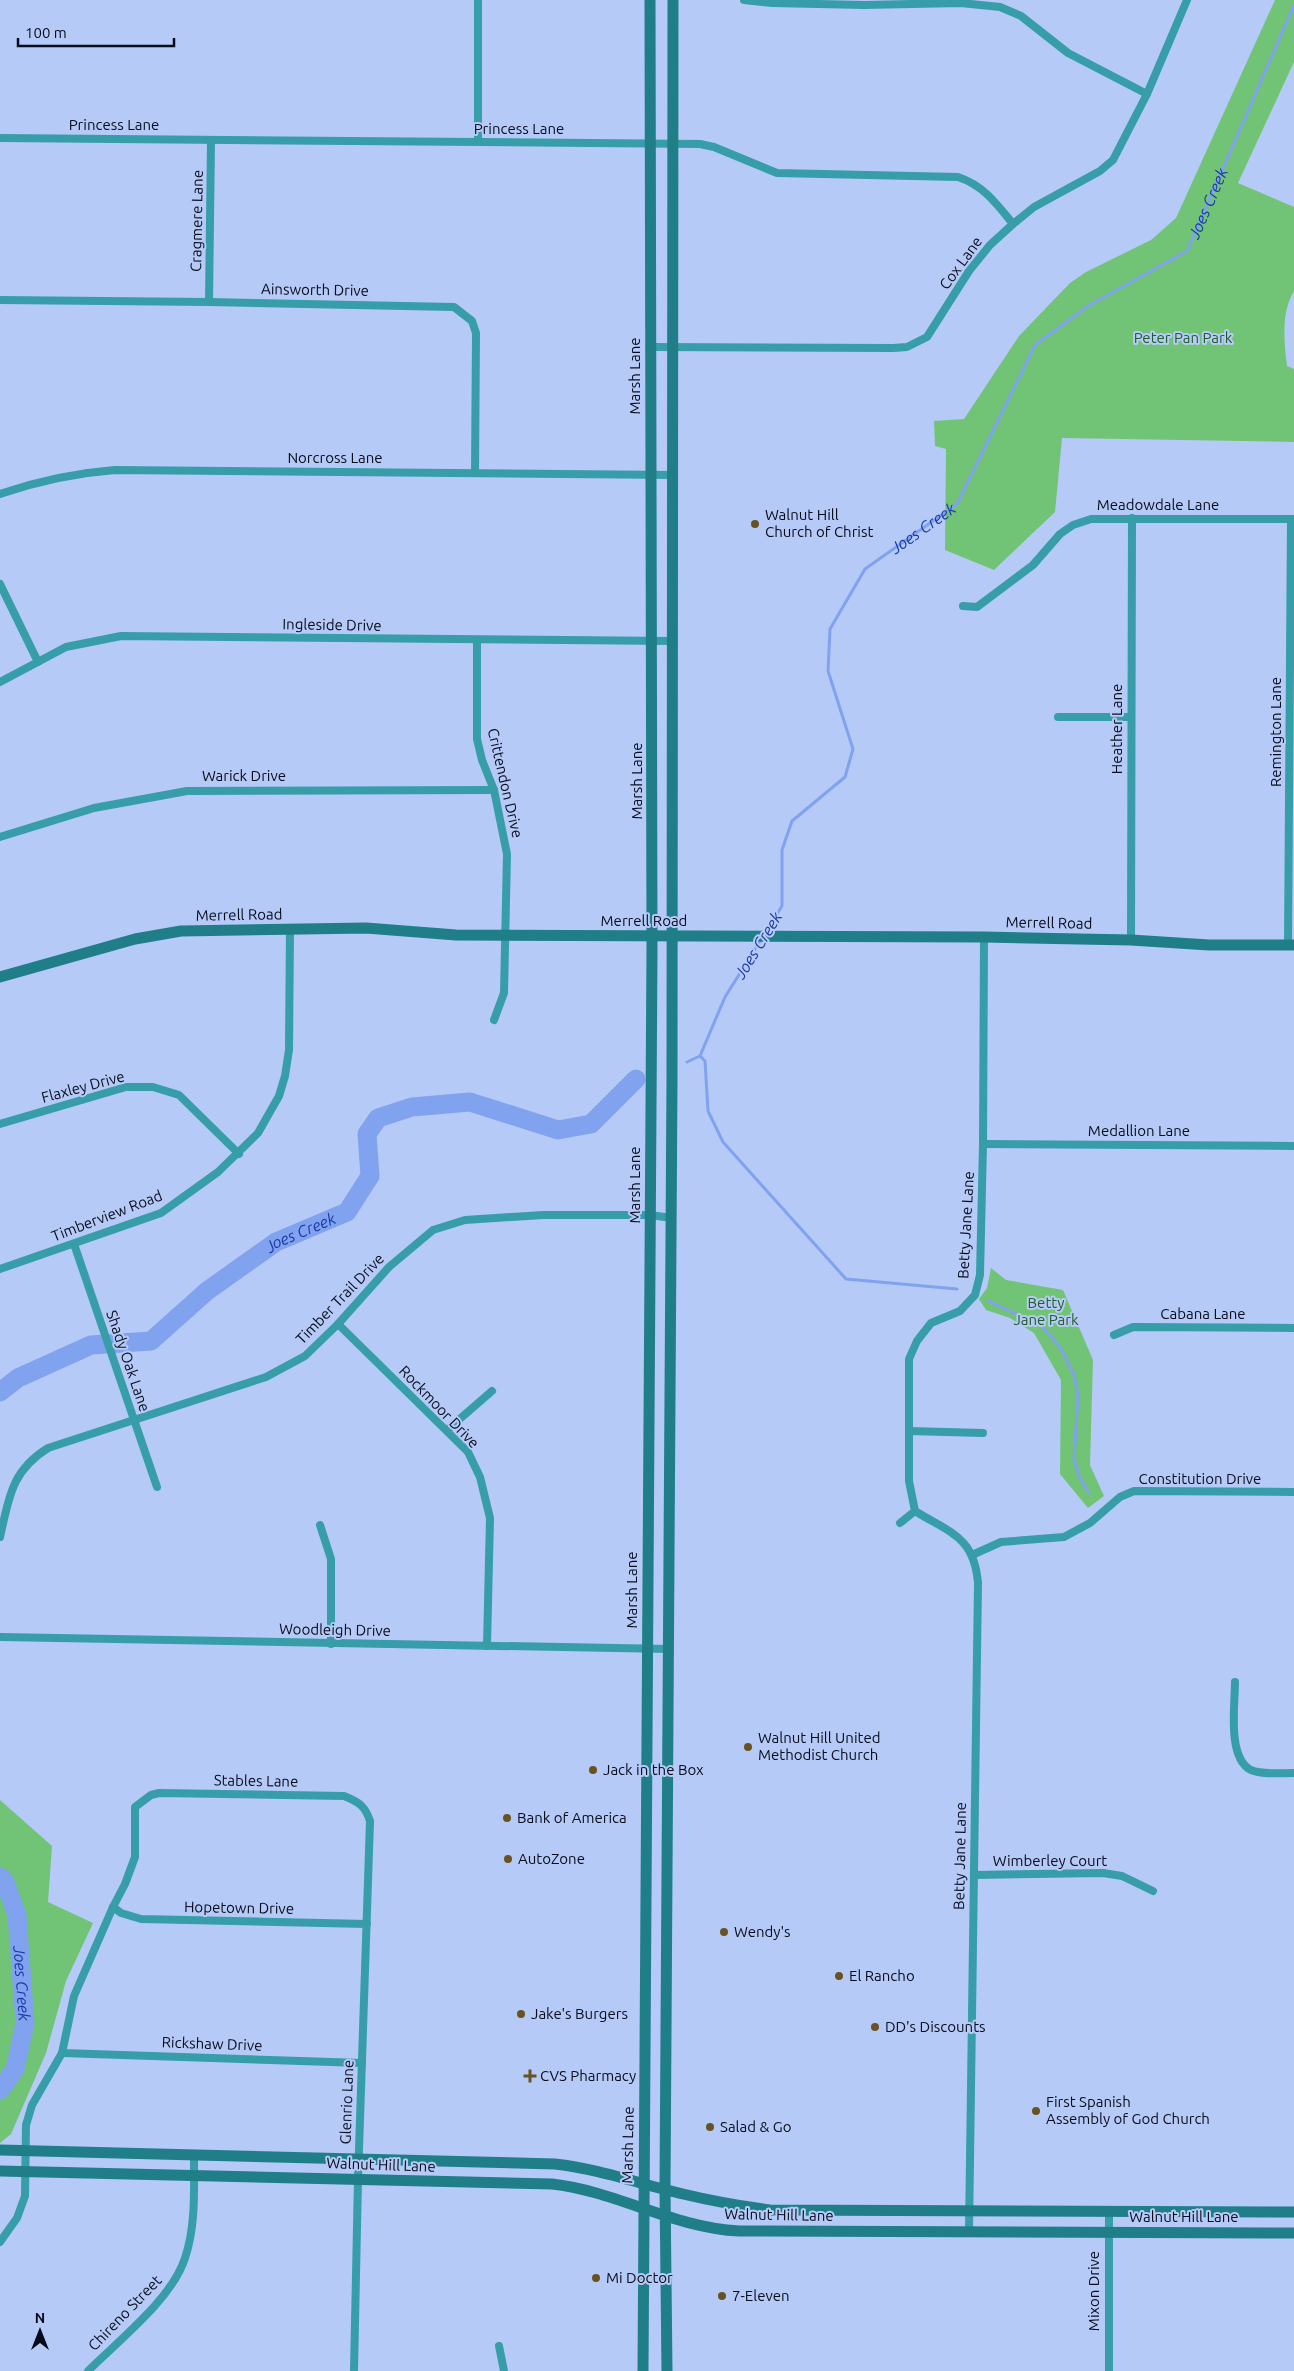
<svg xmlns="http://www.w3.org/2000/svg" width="1294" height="2371" font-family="Ubuntu,sans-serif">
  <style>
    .green { fill: #71c476 }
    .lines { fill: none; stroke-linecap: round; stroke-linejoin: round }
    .stream { stroke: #81a2ef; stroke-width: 3 }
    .river { stroke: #81a2ef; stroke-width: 19 }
    .street { stroke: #379da9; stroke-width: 8 }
    .secondary { stroke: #1f7e88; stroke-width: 11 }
    .poi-dot { fill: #685221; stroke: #b6caf7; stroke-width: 2 }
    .labels { text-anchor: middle; stroke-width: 4; stroke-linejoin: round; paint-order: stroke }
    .street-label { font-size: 15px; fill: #070c1b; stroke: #b6caf7 }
    .park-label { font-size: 15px; fill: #205e28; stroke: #b6caf7 }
    .poi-label { font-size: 15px; fill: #070c1b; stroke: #b6caf7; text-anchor: start }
    .water-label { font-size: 16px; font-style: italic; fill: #1939a5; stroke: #b6caf7 }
  </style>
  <rect width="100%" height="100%" fill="#b6caf7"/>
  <g class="green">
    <path d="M1275 0H1294V62L1238 183 1294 207V291C1281 312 1284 343 1287 366L1294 369V442L1062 438 1055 512 994 570 945 550 946 449 935 446 934 421 964 419 1019 336 1070 283 1086 272 1151 240 1176 218Z"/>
    <polygon points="991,1268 1006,1280 1063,1290 1093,1360 1090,1465 1104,1496 1088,1508 1060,1474 1061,1380 1034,1333 1010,1318 986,1310 979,1299 987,1288"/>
    <polygon points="0,1800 52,1846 48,1902 93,1923 66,1981 46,2053 11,2134 0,2143"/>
  </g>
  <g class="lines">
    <g class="stream">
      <path id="s1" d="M765 933 782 906V850L792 821 845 777 853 749 828 671 830 629 865 569 957 504 1035 345 1088 306 1187 251 1294 5"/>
      <polyline points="700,1056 705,1061 708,1111 723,1142 846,1279 957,1289"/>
      <polyline points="687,1062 700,1056 725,997 762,938"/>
      <polyline points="988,1301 1042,1326 1060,1347 1074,1375 1078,1395 1074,1459 1079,1476 1089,1493"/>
    </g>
    <g class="river">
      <path id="s2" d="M0 1392 18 1378 91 1345 151 1341 207 1291 276 1242 347 1212 370 1176 367 1134 378 1118 412 1107 470 1102 558 1130 591 1124 636 1079"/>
      <path id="s3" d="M0 1877 5 1882 17 1915 25 2023 15 2069 0 2090"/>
    </g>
    <g class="street">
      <polyline points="478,0 478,142"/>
      <polyline points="744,0 772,3 864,5 961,3 1000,7 1021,16 1068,53 1147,94"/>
      <path d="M0 138 700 144 714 147 777 173 958 177C983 185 997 204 1013 224"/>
      <polyline points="0,300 209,302 454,307 472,321 476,333 475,473"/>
      <polyline points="209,302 211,140"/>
      <polyline points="650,347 893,348 907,347 927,337 969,271 990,245 1013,224 1034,207 1100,171 1113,160 1147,94 1187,0"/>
      <path d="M0 494C38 481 75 473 115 470L673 475"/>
      <polyline points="0,584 38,662"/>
      <polyline points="963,606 977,607 1033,565 1060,534 1073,525 1091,519 1294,519"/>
      <polyline points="477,640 477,739 482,760 494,790 507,854 504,993 494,1020"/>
      <polyline points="0,682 66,647 121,636 673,641"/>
      <polyline points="1058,717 1131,717"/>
      <polyline points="0,837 94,808 187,791 494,790"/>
      <polyline points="1131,940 1132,518"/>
      <polyline points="1288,945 1291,519"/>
      <polyline points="0,1124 126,1087 153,1087 179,1095 239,1154"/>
      <polyline points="983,1144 1294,1146"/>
      <polyline points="74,1244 157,1487"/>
      <polyline points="0,1269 161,1213 218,1172 258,1133 279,1096 285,1076 289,1050 290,929"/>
      <polyline points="338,1324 468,1452 480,1477 490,1518 487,1646"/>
      <polyline points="1114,1335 1133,1327 1294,1328"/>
      <polyline points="447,1430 492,1391"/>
      <polyline points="909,1431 983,1433"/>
      <polyline points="900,1523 915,1511"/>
      <polyline points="320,1525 331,1559 331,1644"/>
      <path d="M0 1537C9 1498 11 1471 48 1448L266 1377 305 1356 338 1324 389 1267 433 1230 465 1220 543 1215H650L672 1218"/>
      <polyline points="972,1555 1001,1542 1064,1537 1090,1523 1120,1497 1134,1491 1294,1492"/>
      <polyline points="0,1637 669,1649"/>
      <path d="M1235 1682C1235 1705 1227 1758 1251 1770 1263 1775 1281 1773 1294 1773"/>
      <polyline points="974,1875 1103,1873 1122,1876 1153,1891"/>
      <polyline points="113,1907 121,1913 141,1919 367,1924"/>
      <polyline points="62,2053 362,2063"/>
      <path d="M969 2232 978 1583C974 1536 950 1533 915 1511L909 1481V1359L917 1341 931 1323 960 1311 975 1295 980 1275 983 1144 984 937"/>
      <path d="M0 2242 17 2218 25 2196 26 2125 32 2105 62 2053 74 1996 113 1907 125 1884 135 1857V1807L151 1795 159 1793 344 1796C359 1802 365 1806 370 1821L358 2179 354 2371"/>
      <polyline points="499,2346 504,2371"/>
      <path d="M88 2371C119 2340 172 2299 185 2258 196 2226 194 2188 194 2155"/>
      <polyline points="1109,2371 1109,2212"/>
    </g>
    <g class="secondary">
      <polyline points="0,977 135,939 181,931 366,928 456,935 984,937 1131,940 1209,945 1294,945"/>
      <path d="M0 2150 555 2164C599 2169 640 2184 683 2194 712 2201 741 2206 770 2210L1294 2212"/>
      <path d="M0 2171 552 2184C616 2191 674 2228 739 2231L1294 2233"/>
      <polyline points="643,2371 652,949 650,0"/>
      <polyline points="667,2371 665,2189 672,1080 673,0"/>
    </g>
  </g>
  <g class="poi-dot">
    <circle cx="755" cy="524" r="5"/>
    <circle cx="748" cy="1747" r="5"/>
    <circle cx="593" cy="1770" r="5"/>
    <circle cx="507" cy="1818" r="5"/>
    <circle cx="508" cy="1859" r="5"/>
    <circle cx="724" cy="1932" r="5"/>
    <circle cx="839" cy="1976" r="5"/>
    <circle cx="521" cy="2014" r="5"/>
    <circle cx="875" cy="2027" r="5"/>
    <path d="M527.5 2068.5h5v5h5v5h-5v5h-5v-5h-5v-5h5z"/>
    <circle cx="1036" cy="2111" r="5"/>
    <circle cx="710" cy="2127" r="5"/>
    <circle cx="596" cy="2278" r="5"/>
    <circle cx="722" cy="2296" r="5"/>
  </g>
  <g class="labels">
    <g class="street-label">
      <text x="114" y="130">Princess Lane</text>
      <text x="519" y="134">Princess Lane</text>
      <text transform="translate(197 221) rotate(-89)" y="5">Cragmere Lane</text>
      <text transform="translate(961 263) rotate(-54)" y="5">Cox Lane</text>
      <text transform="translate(315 290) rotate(1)" y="5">Ainsworth Drive</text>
      <text transform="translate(635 376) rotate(-90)" y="5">Marsh Lane</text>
      <text x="335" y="463">Norcross Lane</text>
      <text x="1158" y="510">Meadowdale Lane</text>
      <text transform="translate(332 625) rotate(1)" y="5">Ingleside Drive</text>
      <text transform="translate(1117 729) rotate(-90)" y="5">Heather Lane</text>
      <text transform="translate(1276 732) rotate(-90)" y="5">Remington Lane</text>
      <text x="244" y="781">Warick Drive</text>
      <text transform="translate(637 781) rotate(-90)" y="5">Marsh Lane</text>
      <text transform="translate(505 783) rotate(77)" y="5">Crittendon Drive</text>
      <text transform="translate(239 915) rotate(-1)" y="5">Merrell Road</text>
      <text x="644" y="926">Merrell Road</text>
      <text transform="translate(1049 923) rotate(1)" y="5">Merrell Road</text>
      <text transform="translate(83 1087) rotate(-15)" y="5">Flaxley Drive</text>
      <text x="1139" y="1136">Medallion Lane</text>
      <text transform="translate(635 1185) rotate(-90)" y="5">Marsh Lane</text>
      <text transform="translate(107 1216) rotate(-21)" y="5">Timberview Road</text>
      <text transform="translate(966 1225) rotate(-87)" y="5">Betty Jane Lane</text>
      <text transform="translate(340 1299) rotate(-46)" y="5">Timber Trail Drive</text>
      <text x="1203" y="1319">Cabana Lane</text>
      <text transform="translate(128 1361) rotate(71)" y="5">Shady Oak Lane</text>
      <text transform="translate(439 1407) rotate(46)" y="5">Rockmoor Drive</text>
      <text x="1200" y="1484">Constitution Drive</text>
      <text transform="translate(632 1590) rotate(-90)" y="5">Marsh Lane</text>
      <text transform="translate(335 1630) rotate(1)" y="5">Woodleigh Drive</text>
      <text transform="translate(256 1781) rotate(1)" y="5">Stables Lane</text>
      <text transform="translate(960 1856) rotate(-89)" y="5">Betty Jane Lane</text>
      <text x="1050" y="1866">Wimberley Court</text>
      <text transform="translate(239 1908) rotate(1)" y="5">Hopetown Drive</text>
      <text transform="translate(212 2044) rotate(2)" y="5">Rickshaw Drive</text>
      <text transform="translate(347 2102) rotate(-88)" y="5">Glenrio Lane</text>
      <text transform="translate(628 2145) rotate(-89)" y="5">Marsh Lane</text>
      <text transform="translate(381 2165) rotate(2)" y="5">Walnut Hill Lane</text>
      <text transform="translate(779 2215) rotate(1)" y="5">Walnut Hill Lane</text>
      <text x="1184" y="2222">Walnut Hill Lane</text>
      <text transform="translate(1094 2291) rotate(-90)" y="5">Mixon Drive</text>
      <text transform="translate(125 2313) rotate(-46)" y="5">Chireno Street</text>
    </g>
    <g class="park-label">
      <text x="1183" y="343">Peter Pan Park</text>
      <text x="1046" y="1308">Betty<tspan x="1046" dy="17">Jane Park</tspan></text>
    </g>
    <g class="poi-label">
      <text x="765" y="520">Walnut Hill<tspan x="765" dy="17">Church of Christ</tspan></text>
      <text x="758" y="1743">Walnut Hill United<tspan x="758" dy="17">Methodist Church</tspan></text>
      <text x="603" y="1775">Jack in the Box</text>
      <text x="517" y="1823">Bank of America</text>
      <text x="518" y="1864">AutoZone</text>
      <text x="734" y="1937">Wendy's</text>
      <text x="849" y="1981">El Rancho</text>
      <text x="531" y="2019">Jake's Burgers</text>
      <text x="885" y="2032">DD's Discounts</text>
      <text x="540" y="2081">CVS Pharmacy</text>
      <text x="1046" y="2107">First Spanish<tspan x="1046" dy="17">Assembly of God Church</tspan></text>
      <text x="720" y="2132">Salad &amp; Go</text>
      <text x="606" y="2283">Mi Doctor</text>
      <text x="732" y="2301">7-Eleven</text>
    </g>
    <g class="water-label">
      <text dy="6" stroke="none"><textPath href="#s1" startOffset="931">Joes Creek</textPath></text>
      <text dy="6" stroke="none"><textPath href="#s1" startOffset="481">Joes Creek</textPath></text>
      <text transform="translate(758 945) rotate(-58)" y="6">Joes Creek</text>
      <text dy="6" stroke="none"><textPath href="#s2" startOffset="349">Joes Creek</textPath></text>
      <text dy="6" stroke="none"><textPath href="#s3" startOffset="111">Joes Creek</textPath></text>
    </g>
  </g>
  <g transform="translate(40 2331)" stroke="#b6caf7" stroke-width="4" paint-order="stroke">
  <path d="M0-4L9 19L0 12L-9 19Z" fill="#070c1b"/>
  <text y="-8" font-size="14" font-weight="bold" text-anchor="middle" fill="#070c1b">N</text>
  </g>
  <path d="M18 38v8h156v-8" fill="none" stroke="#070c1b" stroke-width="2.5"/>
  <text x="25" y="38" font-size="15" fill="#070c1b" stroke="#b6caf7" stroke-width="4" paint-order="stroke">100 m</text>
</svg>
